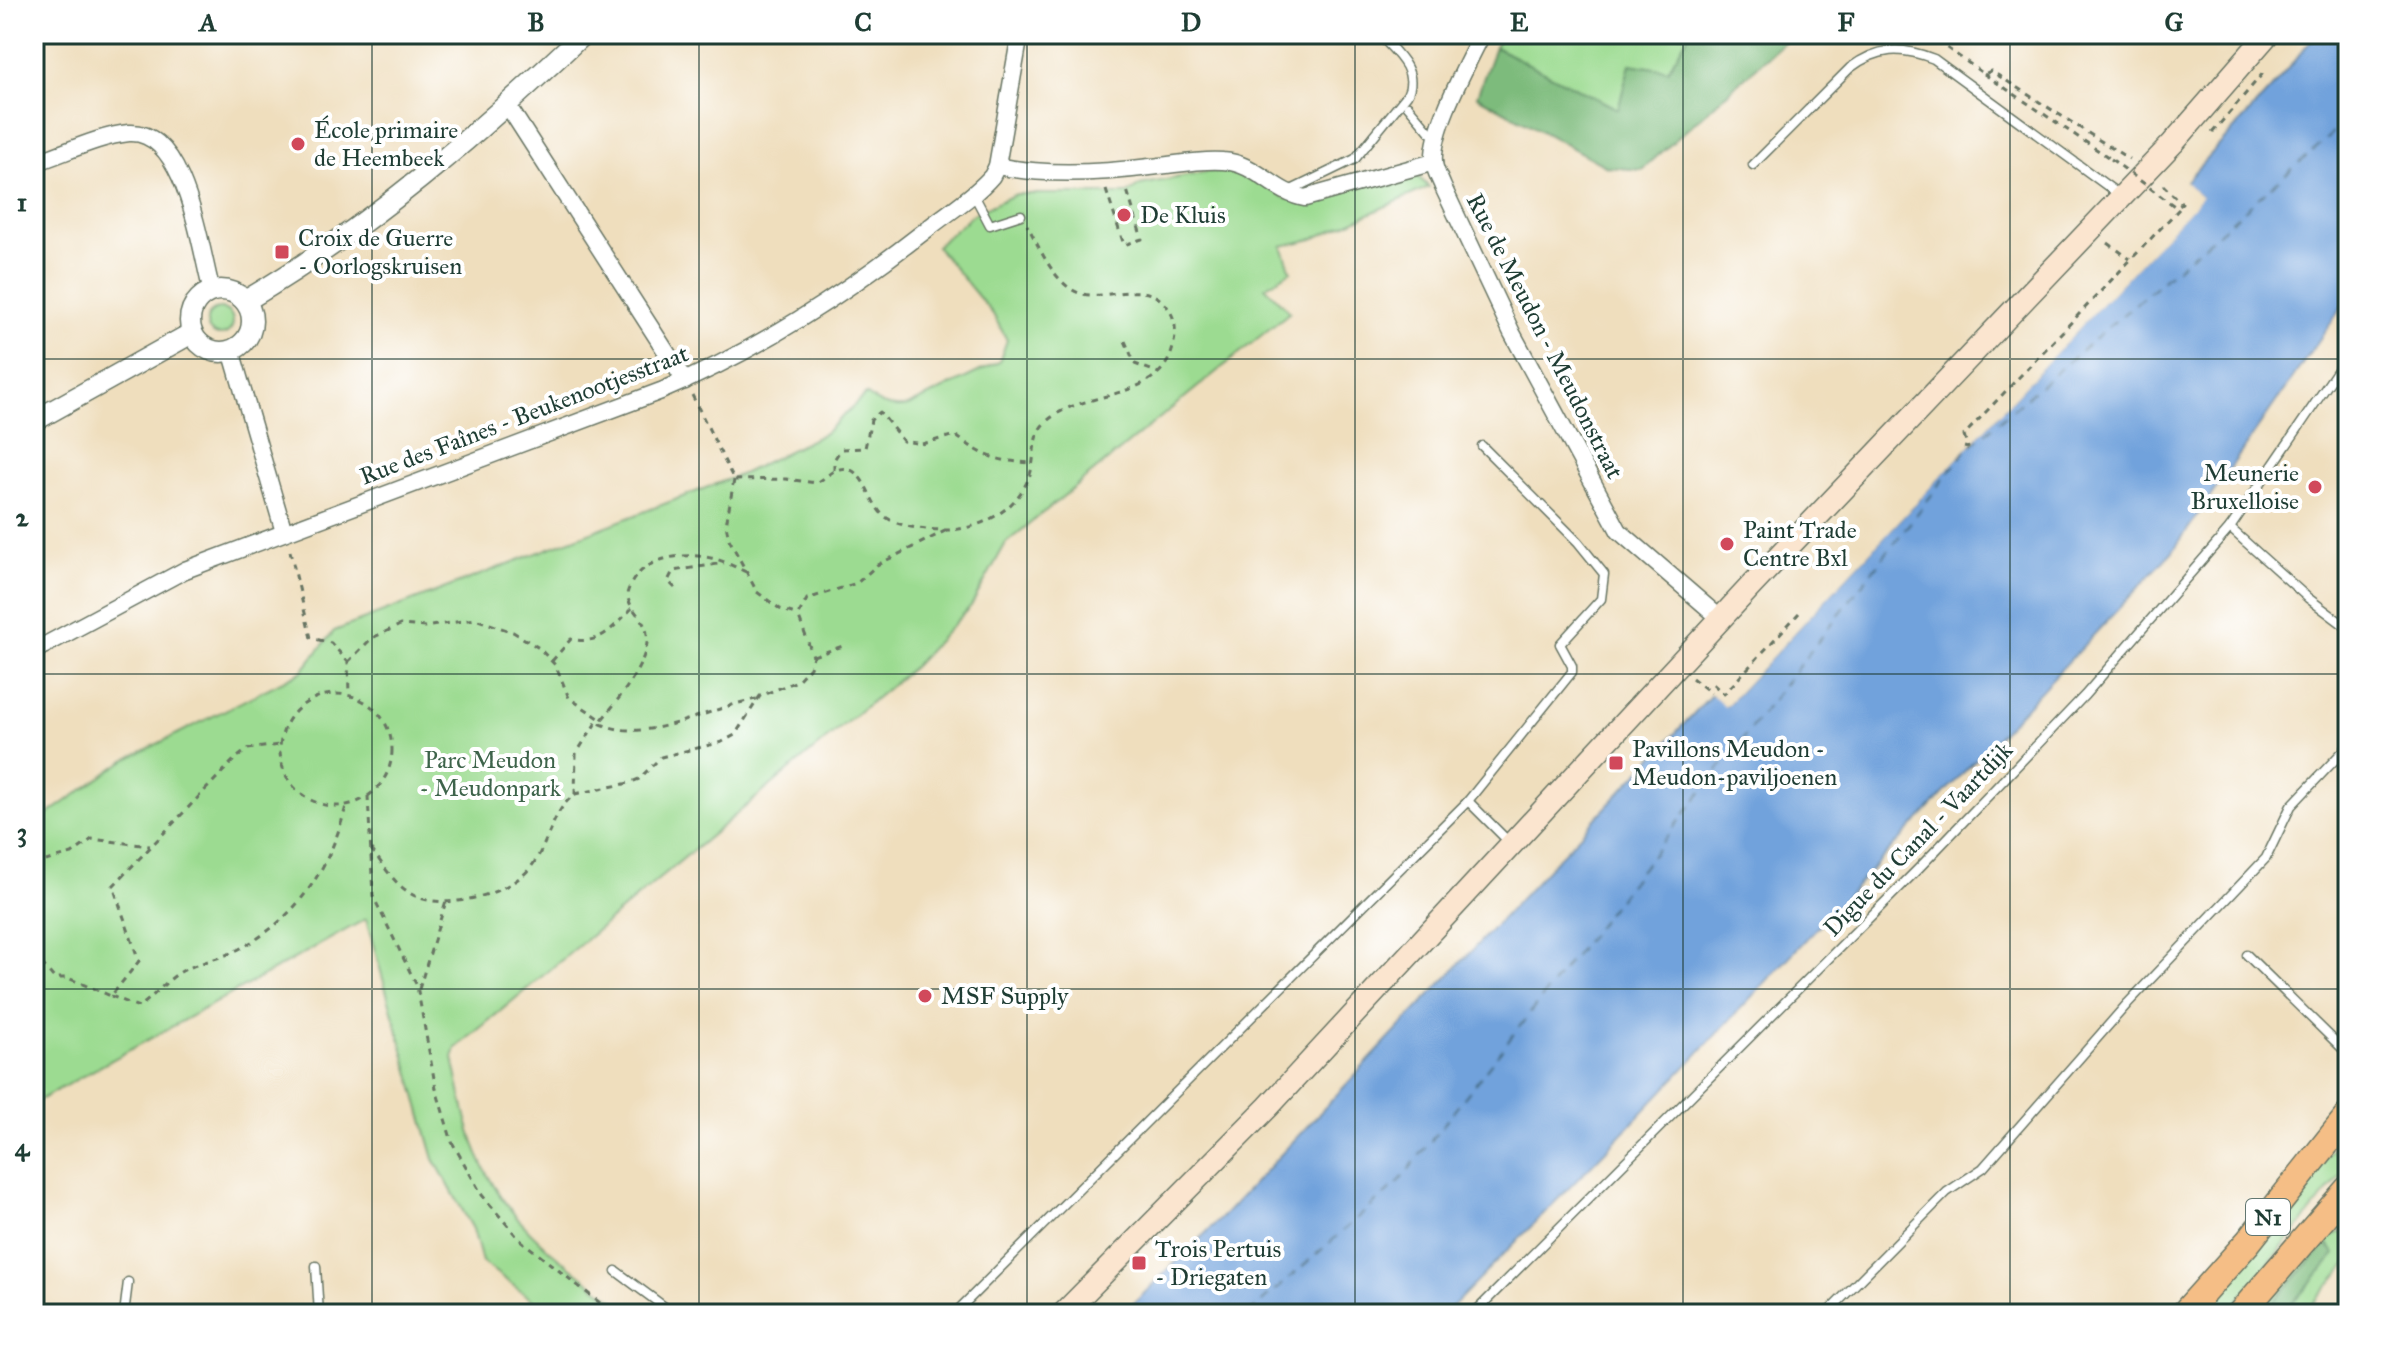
<svg xmlns="http://www.w3.org/2000/svg" width="2382" height="1348" font-family="'IM FELL Great Primer',serif">
  <style>
    .green { fill: #9cdb91; stroke: #5e8c62; stroke-width: 2 }
    .forest { fill: #7dbb7b; stroke: #4e7c58; stroke-width: 2 }
    .water { fill: #71a2dc; stroke: #487088; stroke-width: 2 }
    .pier { fill: #efdebd }
    .lines { fill: none; stroke-linecap: round; stroke-linejoin: round }
    .ferry { stroke: #3c606f; stroke-width: 2; stroke-dasharray: 10 8; stroke-linecap: butt }
    .service-casing { stroke: #687564; stroke-width: 11 }
    .minor-casing { stroke: #687564; stroke-width: 19 }
    .tertiary-casing { stroke: #687564; stroke-width: 23 }
    .secondary-casing { stroke: #687564; stroke-width: 25 }
    .primary-casing { stroke: #687564; stroke-width: 29 }
    .path { stroke: #687564; stroke-width: 3; stroke-dasharray: 6 6; stroke-linecap: butt }
    .service { stroke: #fff; stroke-width: 8 }
    .minor { stroke: #fff; stroke-width: 16 }
    .tertiary { stroke: #fff; stroke-width: 20 }
    .secondary { stroke: #fbe5cf; stroke-width: 22 }
    .primary { stroke: #f5be86; stroke-width: 26 }
    .path-bridge { stroke: #687564; stroke-width: 3; stroke-dasharray: 6 6; stroke-linecap: butt }
    .grid { fill: none; stroke: #1f3d34; stroke-width: 2; stroke-opacity: 0.55 }
    .poi-dot { fill: #d1495b; stroke: #fff; stroke-width: 3 }
    .labels { text-anchor: middle; stroke-width: 8; stroke-linejoin: round; paint-order: stroke }
    .shield { fill: #fff; stroke: #627771; stroke-width: 2 }
    .shield-label { font-size: 22px; font-weight: bold; fill: #1f3d34 }
    .poi-label { font-size: 24px; fill: #1f3d34; stroke: #fff; text-anchor: start }
    .street-label { font-size: 24px; fill: #1f3d34; stroke: #fff }
    .park-label { font-size: 24px; fill: #3e644b; stroke: #fff }
    .neatline { fill: none; stroke: #1f3d34; stroke-width: 3 }
    .grid-label { font-size: 26px; text-anchor: middle; font-weight: bold; fill: #1f3d34 }
  </style>
  <rect width="100%" height="100%" fill="#fff"/>
  <filter id="ink" filterUnits="userSpaceOnUse"><feTurbulence type="fractalNoise" baseFrequency=".0125" numOctaves="2"/><feDisplacementMap in="SourceGraphic" scale="16" xChannelSelector="R" yChannelSelector="G"/><feConvolveMatrix kernelMatrix="1 2 1 2 8 2 1 2 1" color-interpolation-filters="sRGB"/></filter>
  <filter id="wash" filterUnits="userSpaceOnUse"><feTurbulence type="fractalNoise" baseFrequency=".006" numOctaves="4" result="noise"/><feDisplacementMap in="SourceGraphic" scale="32" xChannelSelector="R" yChannelSelector="G"/><feGaussianBlur stdDeviation="1.8" result="paint"/><feColorMatrix in="noise" values="0 0 0 0 0 0 0 0 0 0 0 0 0 0 0 0 0 1.4 0 .05"/><feComposite in="paint" operator="in"/></filter>
  <g filter="url(#wash)">
    <rect width="100%" height="100%" fill="#efdebd"/>
    <g class="green">
      <polygon points="1501,34 1689,34 1668,70 1618,110 1495,47"/>
      <path d="M1212 171 1239 172 1287 199 1413 172 1429 187 1313 239 1282 246 1291 271 1265 287 1290 312 1006 543 971 606 913 667 456 1048 453 1058C462 1100 470 1148 494 1186 527 1241 582 1276 633 1314H551L482 1262 473 1229 434 1159 366 919 34 1103V824L125 760 301 672 334 631 742 474 825 433 866 394C878 404 892 410 908 406L999 362 1007 340 993 314 936 246 975 213 1016 194H1127L1140 185Z"/>
      <circle cx="220" cy="322" r="13"/>
      <polygon points="2348,1131 2348,1167 2227,1314 2196,1314"/>
      <polygon points="2348,1230 2348,1263 2304,1314 2257,1314 2320,1241"/>
    </g>
    <g class="forest">
      <polygon points="1689,34 1793,34 1642,170 1607,167 1477,96 1495,47 1618,109 1630,64 1668,70"/>
      <polygon points="2327,1243 2336,1254 2283,1314 2262,1314"/>
    </g>
    <polygon class="water" points="2316,34 2348,34 2348,298 2172,552 1621,1135 1445,1314 1123,1314 1226,1213 1712,694 1726,706 2201,197 2185,182 2272,88"/>
    <polygon class="pier" points="2183,179 2202,197 1725,707 1709,692 1714,691 1725,701 2196,197 2182,185"/>
    <g class="lines">
      <polyline class="ferry" points="1248,1314 1399,1182 1968,448 2329,137 2348,110"/>
    </g>
  </g>
  <g filter="url(#ink)">
    <g class="lines">
      <defs>
        <g id="service">
          <polyline points="1408,106 1436,139"/>
          <path d="M1753 165 1850 68C1878 47 1901 46 1934 59L2121 196"/>
          <path d="M1287 192 1355 159 1407 95C1420 71 1394 51 1379 34"/>
          <polyline points="973,193 990,225 1021,215"/>
          <polyline points="2230,528 2308,598 2348,628"/>
          <polyline points="1468,801 1510,843"/>
          <polyline points="2247,955 2348,1054"/>
          <polyline points="316,1266 319,1314"/>
          <polyline points="616,1271 674,1314"/>
          <polyline points="124,1314 128,1282"/>
          <polyline points="954,1314 1468,801 1572,672 1572,666 1560,644 1601,599 1604,574 1578,542 1482,446"/>
          <polyline points="1473,1314 1918,869 2085,695 2230,528 2348,355"/>
          <polyline points="1826,1314 1947,1192 1983,1168 2128,1003 2266,858 2291,806 2348,746"/>
        </g>
        <g id="minor">
          <path d="M1482 34C1467 65 1431 129 1434 163 1435 171 1440 179 1443 187L1512 333 1619 531 1721 619"/>
          <polyline points="508,106 685,381"/>
          <path d="M34 163C63 154 98 136 129 133 186 129 200 249 212 292"/>
          <path d="M997 166C1044 176 1102 173 1150 167 1174 165 1199 159 1223 161 1257 163 1274 193 1305 198L1434 162"/>
          <polyline points="231,350 284,532"/>
          <path d="M34 651 185 570 661 391C758 350 843 295 926 230 947 213 974 197 992 176L997 166 1020 34"/>
        </g>
        <g id="tertiary">
          <circle cx="221" cy="321" r="31"/>
          <path d="M245 301C368 229 480 132 583 34"/>
          <polyline points="34,421 192,333"/>
        </g>
        <polyline id="secondary" points="1063,1314 1268,1107 1751,586 2173,143 2268,34"/>
        <g id="primary">
          <polyline points="2184,1314 2248,1242 2348,1116"/>
          <polyline points="2240,1314 2348,1189"/>
        </g>
      </defs>
      <use href="#service" class="service-casing"/>
      <use href="#minor" class="minor-casing"/>
      <use href="#tertiary" class="tertiary-casing"/>
      <use href="#secondary" class="secondary-casing"/>
      <use href="#primary" class="primary-casing"/>
      <g class="path">
        <polyline points="1927,34 1984,74 1991,71 2129,159"/>
        <polyline points="1984,74 2111,159"/>
        <polyline points="2212,133 2264,72"/>
        <polyline points="2163,185 2182,204 2177,207"/>
        <polyline points="1106,190 1124,245 1142,239 1127,190"/>
        <polyline points="2108,243 2130,259"/>
        <polyline points="1125,341 1135,364 1159,373"/>
        <path d="M692 395 734 480 786 479 816 483C823 480 829 473 836 470 864 460 868 503 884 516 900 528 928 530 948 530 984 529 1021 507 1031 471 1036 453 1031 434 1047 421 1083 388 1165 403 1174 342 1176 333 1176 322 1171 313 1149 270 1101 309 1071 289 1050 275 1039 246 1027 225"/>
        <polyline points="1964,447 1968,448 1964,435 2179,209"/>
        <path d="M834 470V460L841 449 865 448 871 420 880 412 903 441 922 444 955 435C985 458 996 461 1033 463"/>
        <polyline points="734,480 726,525 729,539 757,592 780,609 798,615"/>
        <polyline points="290,551 311,638 331,643 348,662 349,694"/>
        <polyline points="1814,567 1811,564 1826,548"/>
        <path d="M746 572C735 567 723 560 711 558 679 551 636 559 627 594 629 610 645 618 647 634 651 661 615 704 599 723 648 746 708 707 757 699"/>
        <polyline points="675,588 668,581 673,571 724,563"/>
        <polyline points="813,656 846,645"/>
        <path d="M552 661 571 639C599 646 613 628 632 608"/>
        <path d="M348 662 372 638 400 625 425 627 475 619 513 632 539 648 556 666 569 698 599 718 576 754 575 794C551 812 549 844 531 867 509 895 437 915 407 891 392 881 382 863 371 849"/>
        <polyline points="1692,678 1711,693"/>
        <polyline points="1713,684 1724,694 1799,613"/>
        <circle cx="336" cy="750" r="56"/>
        <polyline points="575,794 629,783 639,779 661,757 722,742 735,735 760,696 797,681 810,667 813,656 798,615 807,599 857,583 877,565 947,530"/>
        <polyline points="368,796 373,896 417,986 436,1089 452,1142 482,1195 519,1239 614,1314"/>
        <polyline points="34,864 72,854 92,839 150,846"/>
        <polyline points="34,954 54,978 68,978 111,996 139,961 113,886 234,760 248,749 279,745"/>
        <polyline points="419,989 446,901"/>
        <path d="M111 996 139 1007C152 998 163 984 176 975 191 964 216 960 233 952 294 923 330 870 346 806"/>
      </g>
      <use href="#service" class="service"/>
      <use href="#minor" class="minor"/>
      <use href="#tertiary" class="tertiary"/>
      <use href="#secondary" class="secondary"/>
      <use href="#primary" class="primary"/>
      <polyline class="path-bridge" points="2111,159 2177,208"/>
    </g>
  </g>
  <path class="grid" d="M372 34V1314M699 34V1314M1027 34V1314M1355 34V1314M1683 34V1314M2010 34V1314M34 359H2348M34 674H2348M34 989H2348"/>
  <g class="poi-dot">
    <circle cx="298" cy="144" r="8"/>
    <circle cx="1124" cy="215" r="8"/>
    <rect x="274" y="244" width="16" height="16" rx="4"/>
    <circle cx="2315" cy="487" r="8"/>
    <circle cx="1727" cy="544" r="8"/>
    <rect x="1608" y="755" width="16" height="16" rx="4"/>
    <circle cx="925" cy="996" r="8"/>
    <rect x="1131" y="1255" width="16" height="16" rx="4"/>
  </g>
  <g class="labels">
    <rect class="shield" x="2246" y="1199" width="44" height="36" rx="6"/>
    <g class="shield-label">
      <text x="2268" y="1225">N1</text>
    </g>
    <g class="poi-label">
      <text x="314" y="138">École primaire<tspan x="314" dy="28">de Heembeek</tspan></text>
      <text x="1140" y="223">De Kluis</text>
      <text x="298" y="246">Croix de Guerre<tspan x="298" dy="28">- Oorlogskruisen</tspan></text>
      <text x="2299" y="481" text-anchor="end">Meunerie<tspan x="2299" dy="28">Bruxelloise</tspan></text>
      <text x="1743" y="538">Paint Trade<tspan x="1743" dy="28">Centre Bxl</tspan></text>
      <text x="1632" y="757">Pavillons Meudon -<tspan x="1632" dy="28">Meudon-paviljoenen</tspan></text>
      <text x="941" y="1004">MSF Supply</text>
      <text x="1155" y="1257">Trois Pertuis<tspan x="1155" dy="28">- Driegaten</tspan></text>
    </g>
    <g class="street-label">
      <text transform="translate(1545 336) rotate(63)" y="8">Rue de Meudon - Meudonstraat</text>
      <text transform="translate(524 415) rotate(-21)" y="8">Rue des Faînes - Beukenootjesstraat</text>
      <text transform="translate(1918 839) rotate(-46)" y="8">Digue du Canal - Vaartdijk</text>
    </g>
    <g class="park-label">
      <text x="490" y="768">Parc Meudon<tspan x="490" dy="28">- Meudonpark</tspan></text>
    </g>
  </g>
  <rect width="2382" height="1348" fill="none" stroke="#fff" stroke-width="88"/>
  <rect x="44" y="44" width="2294" height="1260" class="neatline"/>
  <g class="grid-label">
    <text x="208" y="31">A</text>
    <text x="536" y="31">B</text>
    <text x="863" y="31">C</text>
    <text x="1191" y="31">D</text>
    <text x="1519" y="31">E</text>
    <text x="1846" y="31">F</text>
    <text x="2174" y="31">G</text>
    <text x="22" y="211">1</text>
    <text x="22" y="526">2</text>
    <text x="22" y="841">3</text>
    <text x="22" y="1156">4</text>
  </g>
</svg>
